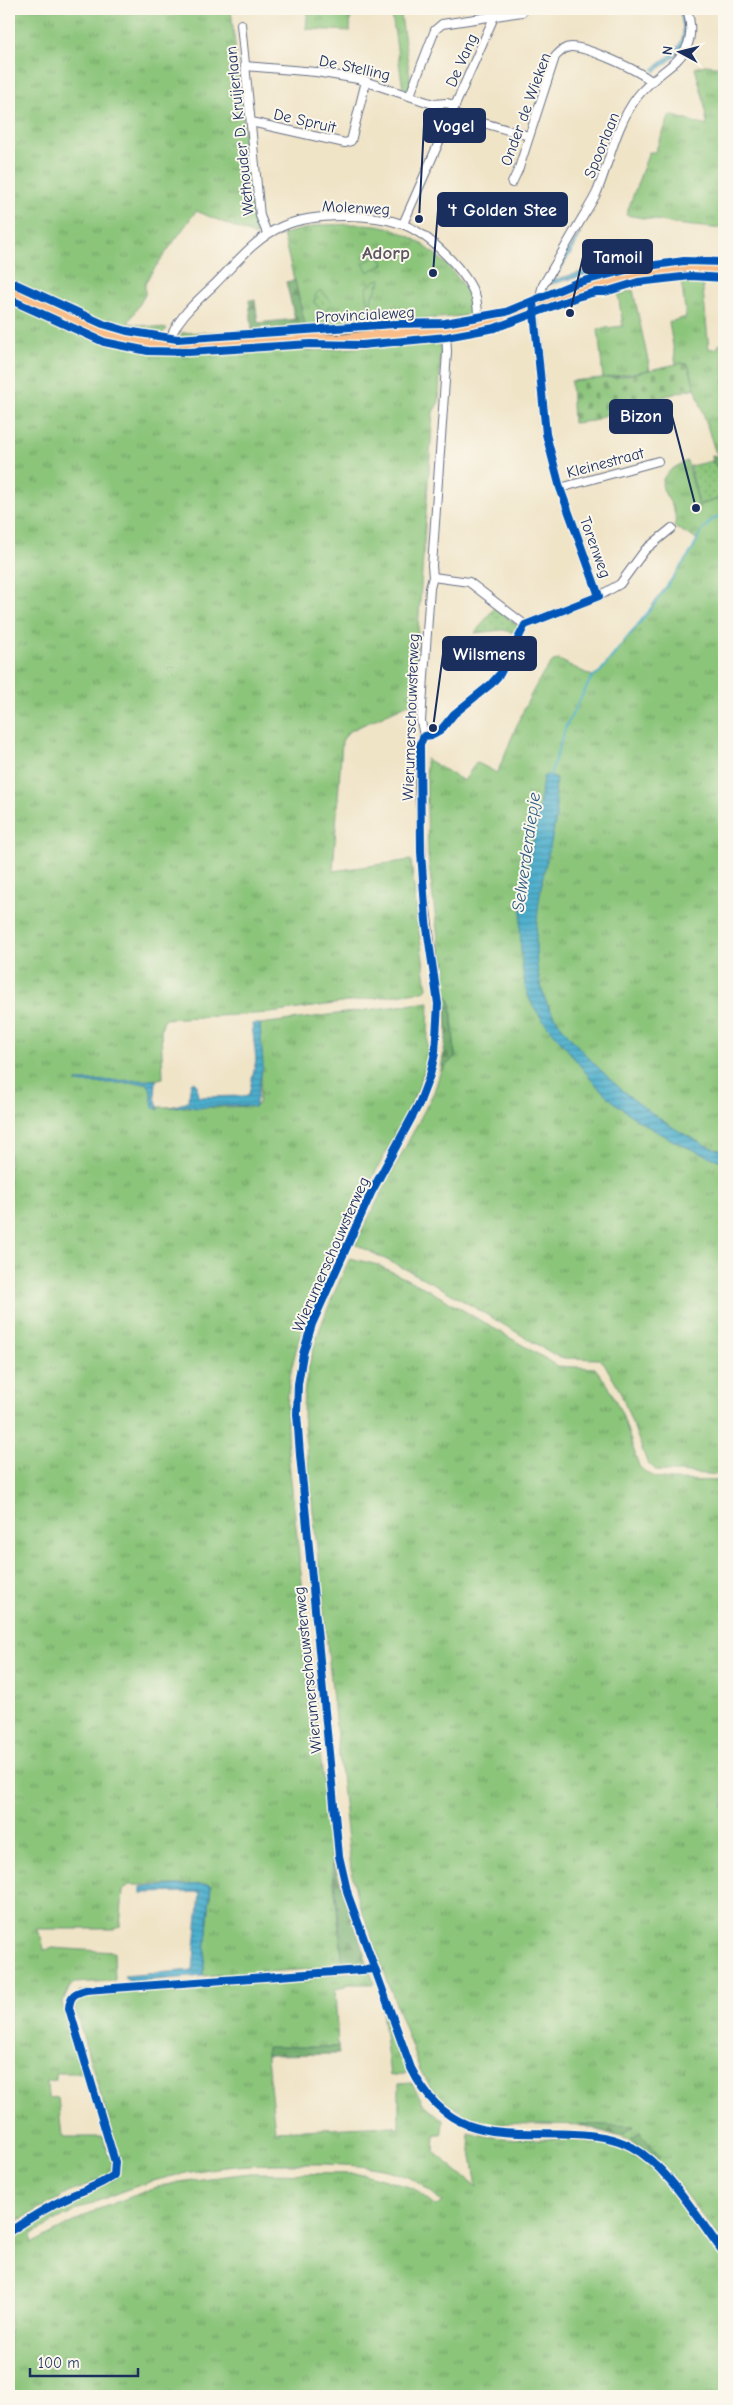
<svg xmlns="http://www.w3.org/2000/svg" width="733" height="2405" font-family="'Comic Neue',sans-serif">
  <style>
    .grass { fill: url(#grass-tufts); stroke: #537a6c; fill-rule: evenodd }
    .forest { fill: url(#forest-firs); stroke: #466c64 }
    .cemetery { fill: url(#cemetery-stones); stroke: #537a6c }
    .park { fill: url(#park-dots); stroke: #537a6c }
    .pitch { fill: #8bc57a; stroke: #537a6c }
    .water { fill: url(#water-rules); stroke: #346f95 }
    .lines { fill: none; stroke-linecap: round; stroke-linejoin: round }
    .stream { stroke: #4dafcc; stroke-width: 2 }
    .minor-casing { stroke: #666e83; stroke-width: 10 }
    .major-casing { stroke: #666e83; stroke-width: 12 }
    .minor { stroke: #fff; stroke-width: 8 }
    .major { stroke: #f8bd88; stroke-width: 10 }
    .cycleway-casing { stroke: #fbf7ec; stroke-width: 11 }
    .cycleway { stroke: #0057b8; stroke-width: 8 }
    .labels { text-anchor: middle; stroke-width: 4; stroke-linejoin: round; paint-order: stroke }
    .street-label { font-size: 16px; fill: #1b2f5e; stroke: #fbf7ec }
    .water-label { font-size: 18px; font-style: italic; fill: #2c5c84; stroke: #fbf7ec }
    .quarter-label { font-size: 19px; font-weight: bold; fill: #595562; stroke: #fbf7ec }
    .leader { fill: none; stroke: #1b2f5e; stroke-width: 2 }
    .callout-dot { fill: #1b2f5e; stroke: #fbf7ec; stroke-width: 2 }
    .callout { fill: #1b2f5e; stroke: #1b2f5e; stroke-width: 2 }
    .callout-label { font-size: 18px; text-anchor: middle; font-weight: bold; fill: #fff }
  </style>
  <defs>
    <pattern id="grass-tufts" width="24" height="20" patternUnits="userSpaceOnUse" patternTransform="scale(1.25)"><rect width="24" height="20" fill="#8bc57a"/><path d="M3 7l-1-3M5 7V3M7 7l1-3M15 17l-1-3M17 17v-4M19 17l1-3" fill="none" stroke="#71a067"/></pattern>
    <pattern id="forest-firs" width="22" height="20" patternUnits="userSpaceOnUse" patternTransform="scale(1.25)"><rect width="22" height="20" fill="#70aa6a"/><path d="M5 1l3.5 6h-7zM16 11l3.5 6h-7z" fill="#5b8b5a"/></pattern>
    <pattern id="cemetery-stones" width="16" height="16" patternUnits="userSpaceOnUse" patternTransform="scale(1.25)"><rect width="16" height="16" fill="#8bc57a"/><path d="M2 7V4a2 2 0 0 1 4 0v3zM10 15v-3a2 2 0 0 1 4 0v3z" fill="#71a067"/></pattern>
    <pattern id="park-dots" width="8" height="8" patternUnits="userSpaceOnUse" patternTransform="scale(1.25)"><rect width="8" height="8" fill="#8bc57a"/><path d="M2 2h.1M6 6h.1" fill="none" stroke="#71a067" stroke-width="1.8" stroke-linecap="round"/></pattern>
    <pattern id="water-rules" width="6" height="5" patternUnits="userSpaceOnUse" patternTransform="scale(1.25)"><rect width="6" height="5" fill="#4dafcc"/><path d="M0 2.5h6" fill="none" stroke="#3f8fa9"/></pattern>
  </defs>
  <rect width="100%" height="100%" fill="#fbf7ec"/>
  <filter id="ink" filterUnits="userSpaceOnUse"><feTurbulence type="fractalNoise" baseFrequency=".02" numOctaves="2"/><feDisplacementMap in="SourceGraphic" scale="10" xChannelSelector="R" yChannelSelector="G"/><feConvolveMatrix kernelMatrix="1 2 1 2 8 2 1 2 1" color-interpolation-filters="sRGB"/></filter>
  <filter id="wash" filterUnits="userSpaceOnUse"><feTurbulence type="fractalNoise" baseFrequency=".0096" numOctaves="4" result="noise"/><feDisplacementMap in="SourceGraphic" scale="20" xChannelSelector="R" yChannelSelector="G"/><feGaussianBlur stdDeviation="1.12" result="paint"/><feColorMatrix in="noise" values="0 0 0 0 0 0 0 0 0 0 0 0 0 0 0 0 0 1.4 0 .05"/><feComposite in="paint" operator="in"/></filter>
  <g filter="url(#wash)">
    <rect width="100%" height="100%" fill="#f0e4c7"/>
    <g class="grass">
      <path d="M9 9H231L256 236 196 211 149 276 145 284V295L128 323 167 329 158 338C105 332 57 307 9 285Z"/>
      <polygon points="308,9 351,9 350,31 306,29"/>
      <polygon points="391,9 400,9 412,90 403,89"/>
      <polygon points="705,65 724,67 724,229 683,225 626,215 649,152 655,152 670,115 707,126 704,101 695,68"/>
      <path d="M321 225C342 225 367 222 387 227 422 237 470 277 474 315L306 329V334L182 341 181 333 306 329 283 234Z"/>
      <polygon points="681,279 702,280 709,349 718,348 719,344 724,344 724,463 715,451 688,364 676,364 669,322 686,317"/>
      <polygon points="633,290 650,370 603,378 598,329 623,326 618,294"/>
      <path d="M9 297C42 312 75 330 110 340 173 359 242 347 307 343V351L441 342 439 402 433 412 413 702 356 728 348 732 342 741 333 871 411 860 417 918 427 988 424 991 271 1013 164 1019 161 1030 163 1078 150 1081 156 1107C166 1108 176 1105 187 1106 200 1107 248 1108 258 1104L261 1079 260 1024 429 1002 427 1062 417 1092C376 1178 319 1261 295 1354 286 1386 286 1419 288 1452L343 1967 203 1976 211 1885H129L123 1891 120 1927 114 1929H36L42 1939 44 1950 52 1948 114 1952 115 1981 74 1983 70 1987 62 2003 84 2073H56V2080L47 2081 48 2098 58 2097 62 2137H104L109 2156 112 2157V2173L108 2177 68 2193 9 2226Z"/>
      <path d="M687 461 699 505 719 499 720 505 724 504V1475L657 1471 647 1462 620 1391 604 1363 599 1359 560 1358 433 1283 355 1244 434 1092 441 1070 455 1057 451 1004 448 996H445L428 856 426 759 464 781 476 762 497 773C511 741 530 686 553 661L559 660 592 676 599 673 638 625 693 549 697 539 674 527C684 498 634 485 687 461Z"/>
      <path d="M350 1258 378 1265 427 1289 558 1366 595 1368 608 1385 622 1414 639 1466 644 1471 657 1478 671 1480 724 1481V2237L721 2240 668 2172 657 2160 660 2156 640 2133 629 2140 621 2137 633 2126 492 2123 465 2115 447 2103 430 2087 420 2070 357 1897 351 1869 303 1416C303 1360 327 1308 350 1258Z"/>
      <path d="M370 1971 375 1984H346L345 1987 335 1989 338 2047 266 2048 275 2131 393 2126 399 2129V2084L412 2083 423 2103 443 2120 442 2134H435L434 2152 477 2187 468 2132C529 2149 586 2125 645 2159L724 2257V2394L716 2396H9V2233L63 2202 114 2179 118 2171 117 2148 73 2004 79 1992ZM325 2164C373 2167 405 2165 442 2202L436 2206 413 2188 364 2174 249 2173 179 2182 154 2188 96 2210 31 2244V2235C89 2201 151 2176 217 2168 253 2163 289 2164 325 2164Z"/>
      <polygon points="381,2003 408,2073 390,2076"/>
    </g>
    <g class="forest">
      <polygon points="295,280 306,329 252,330 249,300 255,300 258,323 295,319 286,282"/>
      <polygon points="712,456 718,456 724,463 724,478 713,465"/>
      <polygon points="445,996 448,996 451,1004 455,1057 441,1070 447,1032"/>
      <polygon points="333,1860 367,1962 366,1964 343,1967"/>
      <polygon points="266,2047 338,2047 339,2054 266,2055"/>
      <polygon points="578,2124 634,2126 621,2137"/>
      <polygon points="640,2133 660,2156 657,2160 629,2140"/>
    </g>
    <polygon class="cemetery" points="681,363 688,364 695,388 616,410 593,421 573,423 571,381 623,376"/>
    <g class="park">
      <polygon points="381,279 380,284 378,284 375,294 372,295 371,303 368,302 366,288 376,280"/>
      <polygon points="319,291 322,291 331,301 329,310 326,312 321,310 314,302 316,294"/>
      <polygon points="712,461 724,478 724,497 699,505 690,466"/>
      <polygon points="495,607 517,625 516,633 503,630 475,633"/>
    </g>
    <polygon class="pitch" points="380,255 384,264 368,272 363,263"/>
    <g class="water">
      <path d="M679 9H683C694 44 681 52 655 72L653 69C679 48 689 44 679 9Z"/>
      <polygon points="580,232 581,233 573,250 554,280 605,265 606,270 551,284 550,279"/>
      <path d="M546 775 556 778C554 793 558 808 555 823 552 843 545 862 542 882 536 919 531 963 545 999 556 1028 605 1076 629 1096 650 1113 698 1147 724 1151V1162C680 1146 639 1126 604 1093 591 1080 579 1064 567 1049 554 1033 538 1017 529 998 522 983 519 936 521 919 524 871 539 825 543 777Z"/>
      <polygon points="252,1024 260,1024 263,1064 255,1107 234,1105 197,1108 188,1106 171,1107 188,1102 191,1083 193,1081 197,1085 198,1097 245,1096 249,1094 256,1060"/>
      <polygon points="156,1080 155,1097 159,1110 153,1107 150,1088 147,1083 76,1083 76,1081"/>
      <polygon points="207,1884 211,1885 203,1976 129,1982 124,1976 193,1970 200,1892 141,1893 141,1887"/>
    </g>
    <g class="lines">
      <polyline class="stream" points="549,778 566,726 592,677 599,673 653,606 693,549 700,533 712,520 724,514"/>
    </g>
  </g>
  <g filter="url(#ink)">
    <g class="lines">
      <defs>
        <g id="minor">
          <polyline points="241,24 260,216 267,233"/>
          <polyline points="245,66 316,72 358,79 433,104 447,103 455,106"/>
          <polyline points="410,95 435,30 442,24 522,12"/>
          <polyline points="452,114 529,136"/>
          <polyline points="251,122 345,143 351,141 366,81"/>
          <path d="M512 183 519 168 555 57C560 52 564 47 571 47 588 47 638 70 651 81"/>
          <polyline points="403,224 494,17"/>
          <path d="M545 302 541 292 543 285C555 265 566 245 578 225 584 214 592 203 597 192 610 160 616 125 637 97 664 62 702 61 687 9"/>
          <path d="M169 345C172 322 198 300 214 285 234 265 256 237 283 226 313 213 371 213 402 224 429 234 467 271 476 298 478 306 478 316 479 325"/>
          <polyline points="560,488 658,461"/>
          <polyline points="433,577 469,582 525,625"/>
          <polyline points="599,596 620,584 645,550 672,528"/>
          <path d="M424 736 420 744 419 784 423 885 438 1004 435 1053 430 1075 419 1104 371 1193 312 1324 303 1354 298 1384 297 1414 300 1455 339 1856 348 1895 411 2068C449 2144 501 2131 574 2134 594 2135 614 2137 632 2147 670 2168 698 2220 724 2253"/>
          <polyline points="424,736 433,735 440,731 454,714 491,684 500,674 525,625 599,596 560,488 546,434 534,307"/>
          <polyline points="424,736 421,721 430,588 433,577 432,566 447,352 446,330"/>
          <path d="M9 2232C30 2218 52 2204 75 2194 89 2188 101 2185 114 2175L115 2162 69 2008C70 1996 74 1993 86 1990L375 1969"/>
        </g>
        <polyline id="major" points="9,291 94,329 122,338 180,345 295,338 341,340 370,336 446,330 501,320 576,290 622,278 670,271 706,269 724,271"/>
      </defs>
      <use href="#minor" class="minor-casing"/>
      <use href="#major" class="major-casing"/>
      <use href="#minor" class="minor"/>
      <use href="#major" class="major"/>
      <defs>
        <g id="cycleway">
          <polyline points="9,281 103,324 127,331 177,339 394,324 445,323 506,312 576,283 634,268 684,261 724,262"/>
          <polyline points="9,299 104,342 148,351 189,352 310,344 362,345 446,337 495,328 577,297 596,292 605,292 638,282 691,276 724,278"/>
          <path d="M533 302 546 434 560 488 599 596 525 625 500 674 491 684 454 714 440 731 433 735 424 736 420 744 421 852 426 921 438 1004 435 1053 430 1075 419 1104 371 1193 312 1324 303 1354 298 1384 297 1414 300 1455 339 1856 348 1895 411 2068C449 2144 501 2131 574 2134 594 2135 614 2137 632 2147 670 2168 698 2220 724 2253"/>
          <path d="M9 2232C30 2218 52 2204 75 2194 89 2188 101 2185 114 2175L115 2162 69 2008C70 1996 74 1993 86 1990L375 1969"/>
        </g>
      </defs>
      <use href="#cycleway" class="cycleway-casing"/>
      <use href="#cycleway" class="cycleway"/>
    </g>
  </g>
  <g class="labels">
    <g class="street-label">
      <text transform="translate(461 60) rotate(-66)" y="6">De Vang</text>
      <text transform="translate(355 67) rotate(12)" y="6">De Stelling</text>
      <text transform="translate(525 109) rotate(-70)" y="6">Onder de Wieken</text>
      <text transform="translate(305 120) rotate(13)" y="6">De Spruit</text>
      <text transform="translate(239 131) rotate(-96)" y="6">Wethouder D. Kruijerlaan</text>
      <text transform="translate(601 145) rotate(-68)" y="6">Spoorlaan</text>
      <text transform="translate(356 207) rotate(3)" y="6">Molenweg</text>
      <text transform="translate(365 314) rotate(-3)" y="6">Provincialeweg</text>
      <text transform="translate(605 462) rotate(-15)" y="6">Kleinestraat</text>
      <text transform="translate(596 547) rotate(70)" y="6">Torenweg</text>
      <text transform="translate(410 717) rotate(-88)" y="6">Wierumerschouwsterweg</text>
      <text transform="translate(330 1254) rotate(-66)" y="6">Wierumerschouwsterweg</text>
      <text transform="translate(307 1670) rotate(-96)" y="6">Wierumerschouwsterweg</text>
    </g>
    <g class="water-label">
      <text transform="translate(526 852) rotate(-82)" y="6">Selwerderdiepje</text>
    </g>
    <g class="quarter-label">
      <text x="386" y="259">Adorp</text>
    </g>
  </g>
  <path class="leader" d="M419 219L424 125M433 273L438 210M570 313L583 257M696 508L672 416M433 728L443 654"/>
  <g class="callout-dot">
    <circle cx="419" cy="219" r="5"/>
    <circle cx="433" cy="273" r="5"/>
    <circle cx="570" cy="313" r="5"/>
    <circle cx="696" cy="508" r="5"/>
    <circle cx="433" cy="728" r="5"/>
  </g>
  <g class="callout">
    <rect x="424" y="109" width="61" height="33" rx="5"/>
    <rect x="438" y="193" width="129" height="33" rx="5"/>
    <rect x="583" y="240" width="69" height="33" rx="5"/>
    <rect x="610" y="400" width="62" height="33" rx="5"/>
    <rect x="443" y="637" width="93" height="33" rx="5"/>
  </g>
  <g class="callout-label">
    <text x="454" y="132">Vogel</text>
    <text x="502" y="216">'t Golden Stee</text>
    <text x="618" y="263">Tamoil</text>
    <text x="641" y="422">Bizon</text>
    <text x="489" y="660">Wilsmens</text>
  </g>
  <rect width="733" height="2405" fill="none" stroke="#fbf7ec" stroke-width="30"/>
  <g transform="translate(680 52) rotate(277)" stroke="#fbf7ec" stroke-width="4" paint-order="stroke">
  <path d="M0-4L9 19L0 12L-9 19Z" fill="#1b2f5e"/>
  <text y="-8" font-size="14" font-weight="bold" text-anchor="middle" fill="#1b2f5e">N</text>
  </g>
  <path d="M30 2368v8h108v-8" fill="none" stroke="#1b2f5e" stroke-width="2.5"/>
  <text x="38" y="2368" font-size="15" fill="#1b2f5e" stroke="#fbf7ec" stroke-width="4" paint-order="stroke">100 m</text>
</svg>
